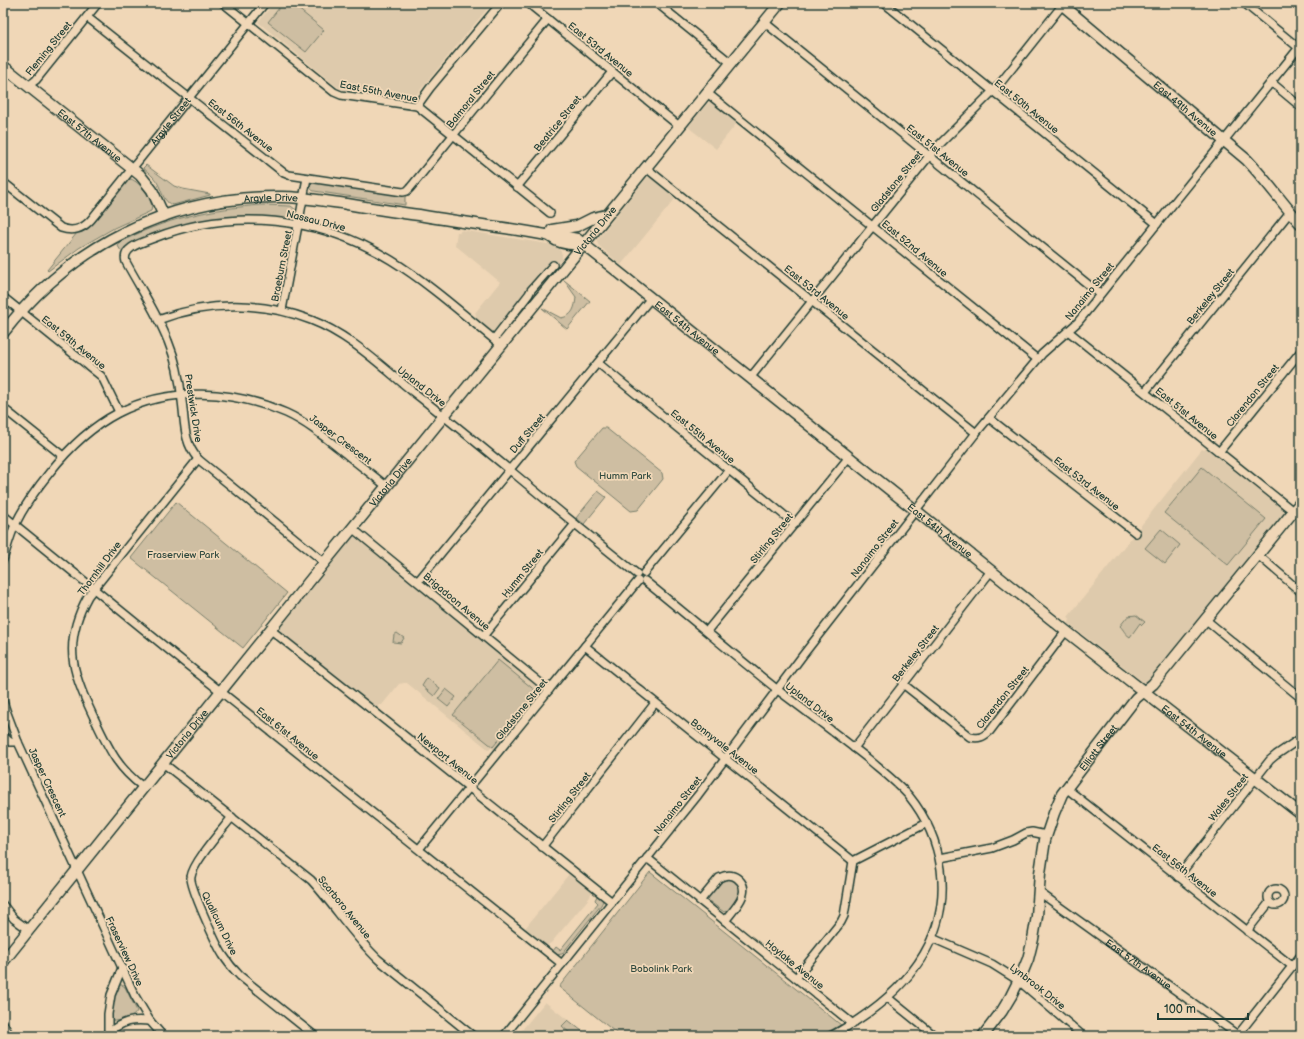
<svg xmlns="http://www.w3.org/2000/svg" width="1304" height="1039" font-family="'Balsamiq Sans',sans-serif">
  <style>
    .built { fill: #decaac }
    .green { fill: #cebea2; stroke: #767e6b }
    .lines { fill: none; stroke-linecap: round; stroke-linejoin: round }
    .street-casing { stroke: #1f3d34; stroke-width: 10 }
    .secondary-casing { stroke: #1f3d34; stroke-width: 13 }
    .street { stroke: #f0d7b7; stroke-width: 7 }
    .secondary { stroke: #f0d7b7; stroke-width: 10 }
    .labels { text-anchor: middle; stroke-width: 3.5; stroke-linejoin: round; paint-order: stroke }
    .street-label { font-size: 10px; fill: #1f3d34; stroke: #f0d7b7 }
    .park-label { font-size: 10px; fill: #304a3f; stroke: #f0d7b7 }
  </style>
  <rect width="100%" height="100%" fill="#f0d7b7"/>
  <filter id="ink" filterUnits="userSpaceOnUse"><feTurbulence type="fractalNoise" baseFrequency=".025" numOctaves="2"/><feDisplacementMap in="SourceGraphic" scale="8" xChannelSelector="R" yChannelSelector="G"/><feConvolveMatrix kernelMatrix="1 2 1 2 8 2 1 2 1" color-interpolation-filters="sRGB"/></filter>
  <g filter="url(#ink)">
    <g class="built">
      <polygon points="274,3 492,3 412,100 343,89 336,86 258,22"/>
      <polygon points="710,102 737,123 716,149 688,127 707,104"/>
      <polygon points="647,177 651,178 675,197 675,199 621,265 598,245 597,240"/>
      <polygon points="462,230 554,245 559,248 562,254 562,260 557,263 552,261 493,333 475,319 476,314 475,313 500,282 455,245 457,232 459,232"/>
      <polygon points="1207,448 1283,508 1284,513 1254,550 1253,553 1247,561 1244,562 1211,603 1210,606 1196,624 1193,625 1147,682 1143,682 1069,624 1070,618 1068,617 1202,449 1204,450"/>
      <polygon points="356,536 430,596 432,600 461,624 465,625 489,644 491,649 533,683 537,683 541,686 543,691 542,694 497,749 495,750 491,748 489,750 407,683 404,683 399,684 382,705 379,705 376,708 374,707 280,632 280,626 352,537"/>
      <polygon points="569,874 572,874 588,887 591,890 591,893 590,897 551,943 546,946 526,930 526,927"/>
      <polygon points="545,1002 588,1036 517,1036"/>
    </g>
    <g class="green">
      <polygon points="283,3 291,3 324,30 306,52 268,22"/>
      <path d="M146 165 174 186 183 189 210 194V195L173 205C163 203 162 190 157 182 153 176 148 172 143 168Z"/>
      <path d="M131 179C141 183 155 201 151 211L114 228 79 248 48 271 47 270 77 233 86 230 93 224 127 180Z"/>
      <path d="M313 182 398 195H405V205L314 191C310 190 309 185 313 182Z"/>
      <path d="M263 205 291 206 296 210V214L293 217 288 219C231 210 177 223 126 247L121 251 118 246 119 243C162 219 214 208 263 205Z"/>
      <path d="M564 280 590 301 567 329 542 308 561 318C573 316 575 308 576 297Z"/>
      <polygon points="602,428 606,428 662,473 663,479 638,510 631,511 576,466 574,461"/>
      <polygon points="1202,467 1266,519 1228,565 1164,513"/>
      <polygon points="598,491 606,497 584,524 576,518"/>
      <polygon points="176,502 287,593 243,648 131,558"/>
      <polygon points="1161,529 1180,545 1165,564 1145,548"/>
      <path d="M1136 615 1145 622 1142 625 1140 623 1130 637C1124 633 1124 630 1120 626L1128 616Z"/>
      <polygon points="397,633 404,638 401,643 393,642 394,635"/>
      <polygon points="498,660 537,692 493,747 453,715"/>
      <polygon points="427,678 440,688 434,696 422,686"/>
      <polygon points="446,689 456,697 448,707 438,699"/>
      <polygon points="650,872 841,1025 819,1036 620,1036 559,987"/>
      <path d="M729 878C750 883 736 908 724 912L710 902 708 898 709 895 721 881Z"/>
      <polygon points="597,896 602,899 603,901 601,905 562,954 556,955 553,951 556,947 560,950 598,903 595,900"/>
      <path d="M118 985H122L125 987 137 1011C134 1018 122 1020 114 1021L112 1020 111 1016 115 989Z"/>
      <polygon points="568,1020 587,1035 586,1036 573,1036 562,1026"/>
    </g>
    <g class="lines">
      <defs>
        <g id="street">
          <polyline points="223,3 334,92 341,95 417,106 421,109 550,213"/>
          <polyline points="528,3 679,126"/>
          <polyline points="657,3 731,63"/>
          <polyline points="884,3 1157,224"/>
          <polyline points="1244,3 1299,48"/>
          <polyline points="87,17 284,173 289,175 403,192 407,191 410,188 548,19"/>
          <polyline points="764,22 1100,294"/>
          <polyline points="1271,82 1301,107"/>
          <polyline points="28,86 36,80 98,3"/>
          <polyline points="706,92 1037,359"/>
          <polyline points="417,106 430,88 501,3"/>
          <polyline points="645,167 976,433"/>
          <path id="s1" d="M3 182 61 228C75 233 85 228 94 216L265 3"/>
          <polyline points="517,187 612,72"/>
          <polyline points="3,297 101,376 103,379 119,412"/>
          <polyline points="282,310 307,178"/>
          <path d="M158 320C208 301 262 301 311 320 350 335 381 366 412 391 488 450 561 514 637 574"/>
          <polyline points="1068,331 1293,511"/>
          <polyline points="494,339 529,294 531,290 553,265"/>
          <polyline points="598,363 795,524"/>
          <polyline points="750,378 934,150 998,86 1064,3"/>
          <polyline points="1145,392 1290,212"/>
          <polyline points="3,408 63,456"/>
          <polyline points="989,418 1136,533"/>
          <polyline points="1219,452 1301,351"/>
          <polyline points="3,515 185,663 562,964"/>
          <polyline points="352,528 549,690"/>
          <polyline points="1258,555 1301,592"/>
          <path d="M3 560C7 548 10 536 15 525 24 506 37 488 50 472 69 448 91 427 118 413 170 386 233 390 286 413 308 423 327 439 346 454 359 465 373 475 386 486"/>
          <path d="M324 562 198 459C183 442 185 422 182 401 180 380 176 360 168 341 157 313 140 288 126 262 121 247 144 242 154 238 231 208 320 216 391 260 430 284 465 316 501 345"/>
          <polyline points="644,573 729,470"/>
          <polyline points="418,581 651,298"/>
          <path d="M645 581C691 618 736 657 783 694 811 715 839 736 867 758 881 770 897 782 909 796 926 817 937 842 941 869 951 948 895 1001 831 1036"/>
          <polyline points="1205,619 1301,698"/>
          <polyline points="271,630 376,713 612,902"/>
          <polyline points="707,631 849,457"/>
          <polyline points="484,635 575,524"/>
          <polyline points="585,646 853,861"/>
          <path d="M903 684 970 737C979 739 983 737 990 731L1066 631"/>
          <polyline points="3,701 7,713 18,742 135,996 150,1021 163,1036"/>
          <polyline points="3,736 10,742 18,742"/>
          <polyline points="854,748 991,571"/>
          <path d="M163 763 311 880C335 906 353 936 379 960L473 1036"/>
          <path d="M143 787C118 768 110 751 97 724 74 676 60 647 88 596L198 459"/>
          <polyline points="1066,788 1292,966"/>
          <path d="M232 817C222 830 193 862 191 877 189 885 217 946 223 955 228 963 234 970 240 976L315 1036"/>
          <polyline points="542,847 655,703"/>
          <polyline points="419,849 638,581"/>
          <polyline points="647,858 853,1024"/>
          <polyline points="940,858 992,848 1013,840 1026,833 1032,832 1046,835"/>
          <polyline points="1178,877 1270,760 1276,755 1301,738"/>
          <circle cx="1276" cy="897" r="8"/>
          <path id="s2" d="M1039 892 1239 1036"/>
          <path d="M700 901 719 878C725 875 732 874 737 878 754 891 734 909 725 921"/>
          <polyline points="3,905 14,919 29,930"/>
          <polyline points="1247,931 1269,903"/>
          <polyline points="932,938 992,964 1019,981 1083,1036"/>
          <polyline points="796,978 841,922 844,916 853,861 927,823"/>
          <polyline points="888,998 935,1036"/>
          <polyline points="3,1023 10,1036"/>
          <path d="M108 1033C123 1021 131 1019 150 1021"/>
          <polyline points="108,1036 108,1014 111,995 122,968"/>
          <polyline points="504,1036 698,795 803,655 976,433 1042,354 1078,322 1301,45"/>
          <polyline points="1237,1036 1301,955"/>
        </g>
        <g id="secondary">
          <path id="s3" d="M1060 3 1247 160C1266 180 1282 203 1301 224"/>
          <path id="s4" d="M3 66 140 175 152 190 164 216"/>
          <polyline points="552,230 577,226 593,218 606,215"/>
          <path d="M551 237C560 244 572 245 583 244"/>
          <path id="s5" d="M3 333C71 245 170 196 281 197 303 197 325 201 347 204 371 208 395 212 419 215 463 223 507 227 551 236L557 235 577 239 1066 631 1301 814"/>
          <path id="s6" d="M3 962 320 568 780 3"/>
          <path id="s7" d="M983 1036 1002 1011 1011 996 1021 976 1028 959 1033 939 1037 916 1040 873 1045 840 1054 813 1062 794 1136 698 1153 684 1301 502"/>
        </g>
      </defs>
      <use href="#street" class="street-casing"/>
      <use href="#secondary" class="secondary-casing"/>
      <use href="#street" class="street"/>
      <use href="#secondary" class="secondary"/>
    </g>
  </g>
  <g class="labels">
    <g class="street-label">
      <text transform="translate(48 48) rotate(-51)" y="4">Fleming Street</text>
      <text transform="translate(601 49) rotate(39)" y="4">East 53rd Avenue</text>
      <text transform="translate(379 91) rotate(11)" y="4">East 55th Avenue</text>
      <text transform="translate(470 99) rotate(-51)" y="4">Balmoral Street</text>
      <text transform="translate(1027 106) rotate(39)" y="4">East 50th Avenue</text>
      <text dy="4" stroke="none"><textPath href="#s3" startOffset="164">East 49th Avenue</textPath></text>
      <text dy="4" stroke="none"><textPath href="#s1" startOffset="234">Argyle Street</textPath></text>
      <text transform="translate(557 123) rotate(-51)" y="4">Beatrice Street</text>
      <text transform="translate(241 125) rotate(38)" y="4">East 56th Avenue</text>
      <text dy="4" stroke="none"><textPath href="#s4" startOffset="111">East 57th Avenue</textPath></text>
      <text transform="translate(938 150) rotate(39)" y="4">East 51st Avenue</text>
      <text transform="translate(896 181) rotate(-51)" y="4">Gladstone Street</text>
      <text dy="4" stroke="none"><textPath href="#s5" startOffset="311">Argyle Drive</textPath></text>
      <text transform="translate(316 220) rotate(14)" y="4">Nassau Drive</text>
      <text dy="4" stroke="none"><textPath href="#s6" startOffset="941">Victoria Drive</textPath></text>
      <text transform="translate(915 248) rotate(40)" y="4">East 52nd Avenue</text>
      <text transform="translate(281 266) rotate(-79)" y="4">Braeburn Street</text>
      <text transform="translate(1089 291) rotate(-51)" y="4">Nanaimo Street</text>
      <text transform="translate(817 292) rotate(39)" y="4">East 53rd Avenue</text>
      <text transform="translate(1210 296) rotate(-51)" y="4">Berkeley Street</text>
      <text dy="4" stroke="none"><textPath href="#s5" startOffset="762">East 54th Avenue</textPath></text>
      <text transform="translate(74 342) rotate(39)" y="4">East 59th Avenue</text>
      <text transform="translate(422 386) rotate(38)" y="4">Upland Drive</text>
      <text transform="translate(1252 395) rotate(-51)" y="4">Clarendon Street</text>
      <text transform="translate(194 408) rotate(81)" y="4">Prestwick Drive</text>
      <text transform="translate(1187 413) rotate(39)" y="4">East 51st Avenue</text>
      <text transform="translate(527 433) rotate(-50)" y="4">Duff Street</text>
      <text transform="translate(703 436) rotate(39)" y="4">East 55th Avenue</text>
      <text transform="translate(341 439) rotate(37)" y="4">Jasper Crescent</text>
      <text dy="4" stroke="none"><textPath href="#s6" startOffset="617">Victoria Drive</textPath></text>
      <text transform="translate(1087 483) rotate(38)" y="4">East 53rd Avenue</text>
      <text dy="4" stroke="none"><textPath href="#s5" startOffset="1086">East 54th Avenue</textPath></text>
      <text transform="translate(771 538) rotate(-51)" y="4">Stirling Street</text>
      <text transform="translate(874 548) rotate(-52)" y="4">Nanaimo Street</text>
      <text transform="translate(99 568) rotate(-53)" y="4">Thornhill Drive</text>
      <text transform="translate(522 573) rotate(-51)" y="4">Humm Street</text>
      <text transform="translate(457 601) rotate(40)" y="4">Brigadoon Avenue</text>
      <text transform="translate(915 653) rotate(-52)" y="4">Berkeley Street</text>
      <text transform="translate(1002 697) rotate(-51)" y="4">Clarendon Street</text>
      <text transform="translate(810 702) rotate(38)" y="4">Upland Drive</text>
      <text transform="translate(521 709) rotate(-51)" y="4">Gladstone Street</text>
      <text dy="4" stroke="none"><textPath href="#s5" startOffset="1410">East 54th Avenue</textPath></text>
      <text transform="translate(288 733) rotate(39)" y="4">East 61st Avenue</text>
      <text dy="4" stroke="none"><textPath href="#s6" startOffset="293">Victoria Drive</textPath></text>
      <text transform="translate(725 746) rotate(38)" y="4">Bonnyvale Avenue</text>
      <text dy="4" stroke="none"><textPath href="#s7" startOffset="318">Elliott Street</textPath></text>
      <text transform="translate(448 758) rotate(39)" y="4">Newport Avenue</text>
      <text transform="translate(48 782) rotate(65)" y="4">Jasper Crescent</text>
      <text transform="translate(569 797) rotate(-52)" y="4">Stirling Street</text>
      <text transform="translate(1228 797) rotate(-52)" y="4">Wales Street</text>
      <text transform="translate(677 805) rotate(-52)" y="4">Nanaimo Street</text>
      <text transform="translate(1185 870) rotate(38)" y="4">East 56th Avenue</text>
      <text transform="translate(345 907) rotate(51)" y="4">Scarboro Avenue</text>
      <text transform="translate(220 923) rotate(64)" y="4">Qualicum Drive</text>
      <text transform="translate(125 951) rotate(65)" y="4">Fraserview Drive</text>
      <text transform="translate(795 964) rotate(39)" y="4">Hoylake Avenue</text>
      <text dy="4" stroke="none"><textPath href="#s2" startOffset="123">East 57th Avenue</textPath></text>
      <text transform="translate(1038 986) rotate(38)" y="4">Lynbrook Drive</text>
    </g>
    <g class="park-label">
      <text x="625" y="479">Humm Park</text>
      <text x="183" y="558">Fraserview Park</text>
      <text x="661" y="972">Bobolink Park</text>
    </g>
  </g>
  <rect width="1304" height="1039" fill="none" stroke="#f0d7b7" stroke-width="16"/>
  <rect x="8" y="8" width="1288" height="1023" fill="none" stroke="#1f3d34" stroke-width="1.5" filter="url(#ink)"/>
  <path d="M1158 1013v6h90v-6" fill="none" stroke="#1f3d34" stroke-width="2"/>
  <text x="1164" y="1013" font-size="12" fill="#1f3d34" stroke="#f0d7b7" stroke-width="3" paint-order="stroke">100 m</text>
</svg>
